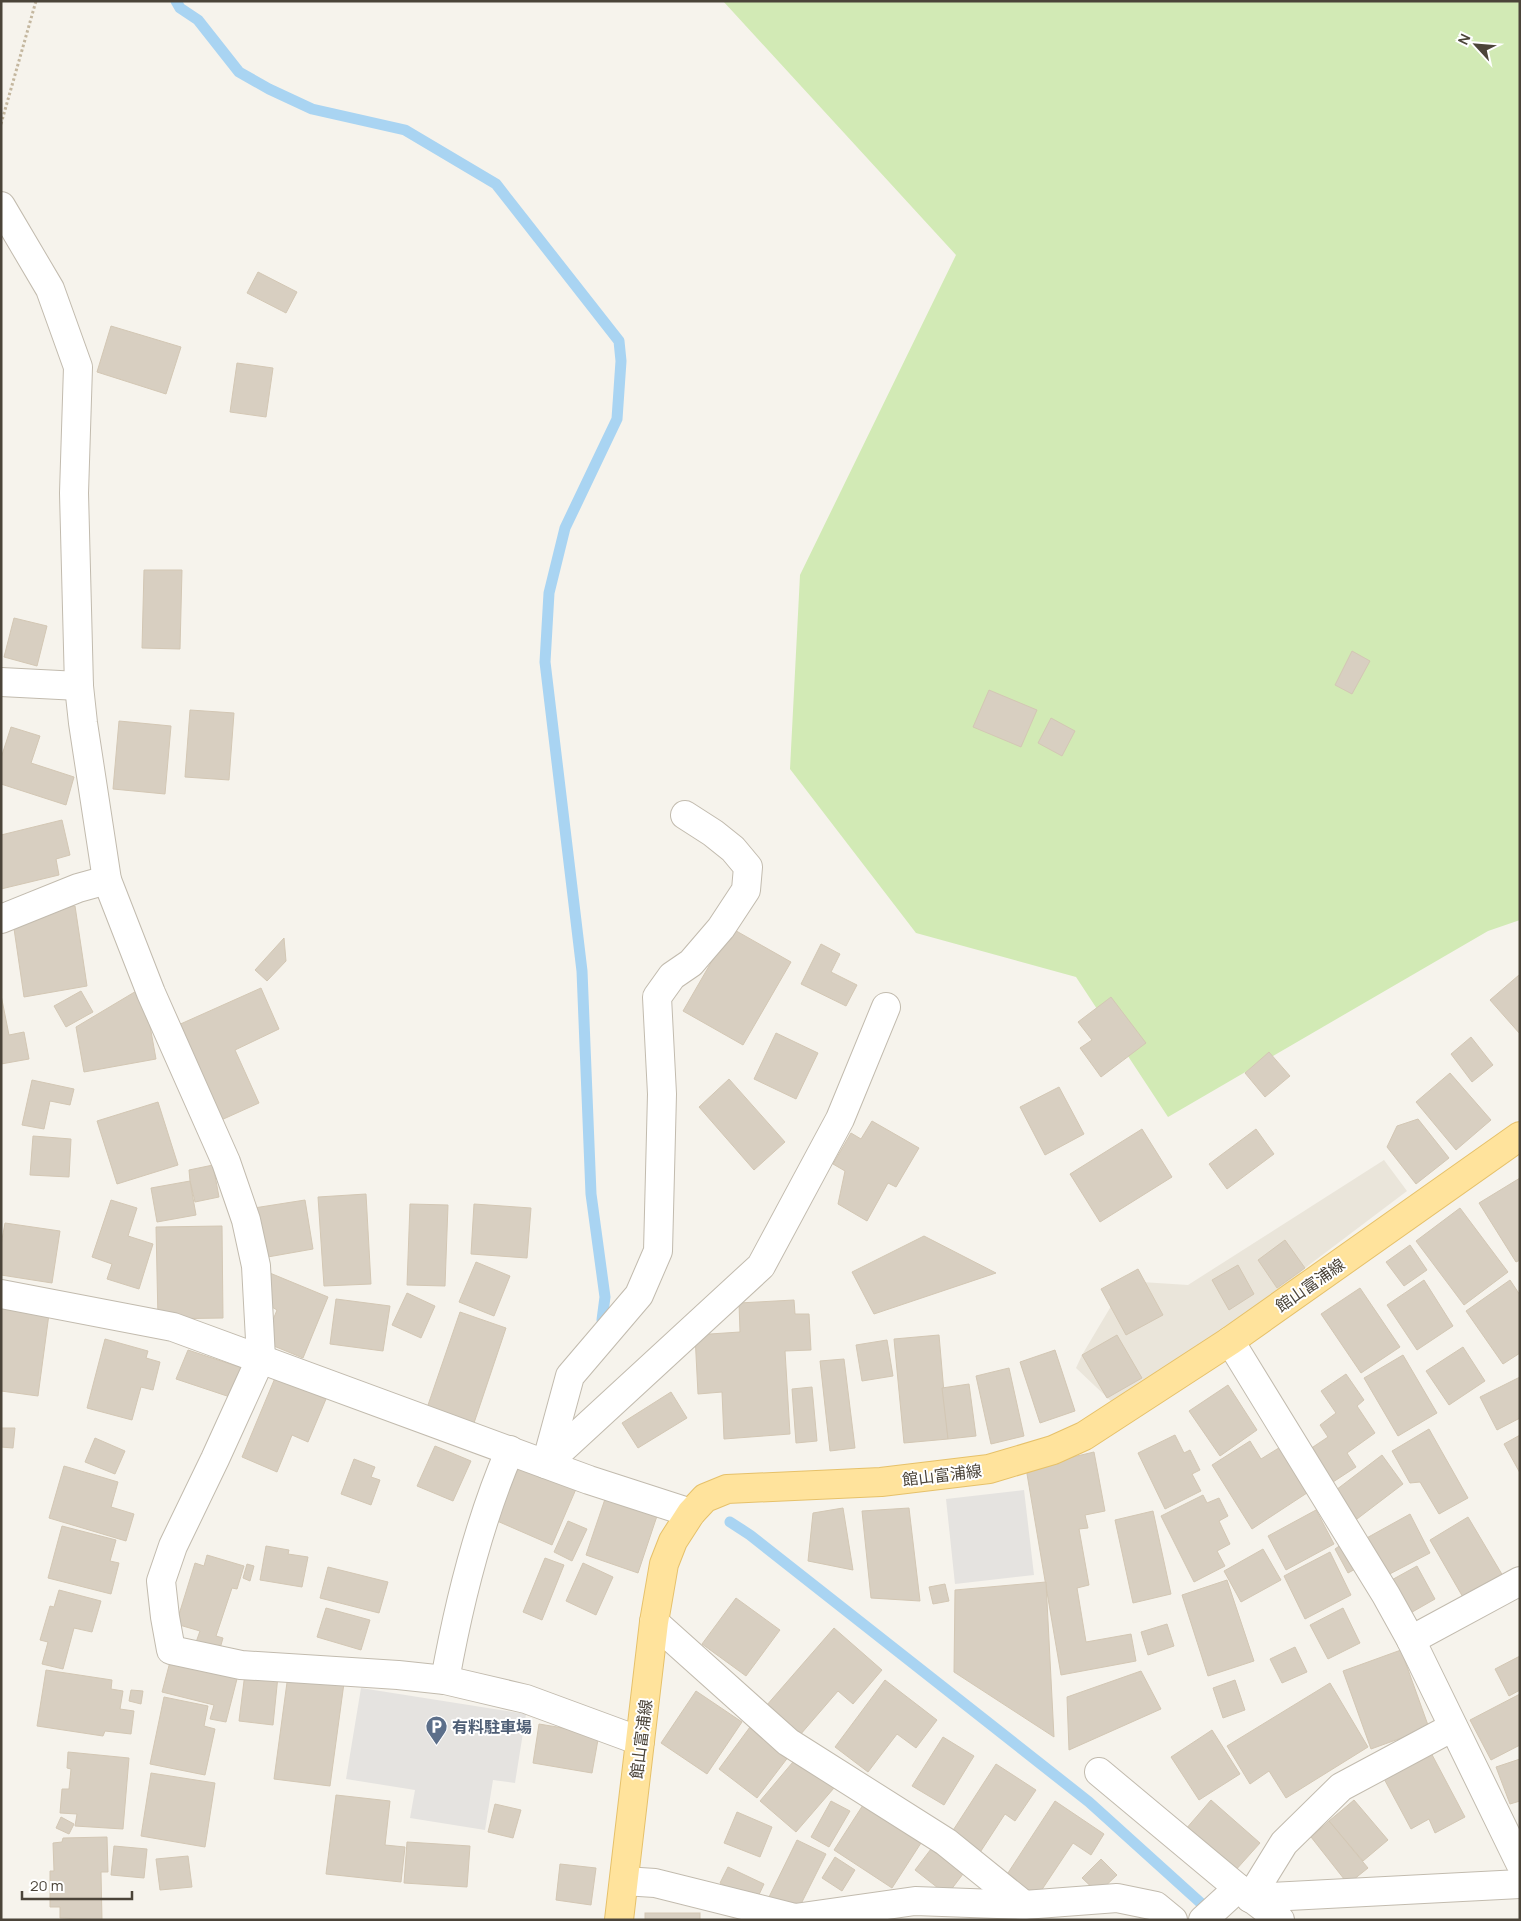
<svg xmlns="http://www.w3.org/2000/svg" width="1521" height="1921" font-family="Manrope,'Noto Sans JP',sans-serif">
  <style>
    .residential { fill: #eae5da }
    .green { fill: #d2eab5 }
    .parking { fill: #e5e3e0 }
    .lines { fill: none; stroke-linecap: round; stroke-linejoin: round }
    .stream { stroke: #a9d4f2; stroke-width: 11 }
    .building { fill: #d8cfc1; stroke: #d3c7b4 }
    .minor-casing { stroke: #c2bbae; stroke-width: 30 }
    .major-casing { stroke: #e6c16a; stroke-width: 30 }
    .path { stroke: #c4b79f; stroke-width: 3; stroke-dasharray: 2.5 2.5; stroke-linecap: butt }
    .minor { stroke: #fff; stroke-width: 28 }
    .major { stroke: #ffe39c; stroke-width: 28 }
    .labels { text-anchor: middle; stroke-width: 4; stroke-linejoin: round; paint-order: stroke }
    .street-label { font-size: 16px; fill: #4b4439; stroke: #fff }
    .service-label { font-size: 16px; font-weight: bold; fill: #4e5e75; stroke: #fff; text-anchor: start }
  </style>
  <rect width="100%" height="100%" fill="#f6f3ec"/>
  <polygon class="residential" points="1384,1160 1407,1191 1305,1268 1292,1281 1114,1404 1076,1368 1082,1355 1126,1281 1188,1285"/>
  <polygon class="green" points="723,1 1520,1 1520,920 1488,931 1168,1117 1076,977 916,933 790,769 800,575 956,255"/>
  <g class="parking">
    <polygon points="1024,1490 1034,1575 955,1584 946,1499"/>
    <polygon points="361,1688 526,1714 515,1783 493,1780 485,1830 410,1818 415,1790 346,1779"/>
  </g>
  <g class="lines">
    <g class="stream">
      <polyline points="176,1 180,8 198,20 239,72 269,89 312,109 405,130 496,184 619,341 621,361 617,419 565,528 549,593 545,662 582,971 591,1194 605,1297 602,1320"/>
      <polyline points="730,1522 750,1535 1089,1802 1203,1905 1210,1915"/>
    </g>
  </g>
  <g class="building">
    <polygon points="258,272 297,292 286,313 247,293"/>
    <polygon points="111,326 181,347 166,394 97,372"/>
    <polygon points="237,363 273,368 266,417 230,412"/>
    <polygon points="144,570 182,570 180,649 142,648"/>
    <polygon points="14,618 47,626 37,666 4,657"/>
    <polygon points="1352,651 1370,661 1352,694 1335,685"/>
    <polygon points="989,690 1037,710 1021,747 973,727"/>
    <polygon points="190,710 234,713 229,780 185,777"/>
    <polygon points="1051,718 1075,731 1062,756 1038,743"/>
    <polygon points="119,721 171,726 165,794 113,789"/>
    <polygon points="11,727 40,736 31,763 74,777 66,805 1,784 1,758"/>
    <polygon points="62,820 70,855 56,859 59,875 1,889 1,835"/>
    <polygon points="75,906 87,986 24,997 12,915"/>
    <polygon points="731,928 791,962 743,1045 683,1011"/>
    <polygon points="284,938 286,961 267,981 255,970"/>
    <polygon points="821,944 840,954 831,972 857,985 846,1006 801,984"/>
    <polygon points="1519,975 1520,975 1520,1034 1490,1000"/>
    <polygon points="143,987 156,1059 84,1072 76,1027"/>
    <polygon points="261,988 279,1029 235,1050 259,1103 219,1121 176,1026"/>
    <polygon points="81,991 93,1012 66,1027 54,1006"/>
    <polygon points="1,995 9,1035 24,1032 29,1059 1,1064"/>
    <polygon points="1111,997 1146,1043 1101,1077 1080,1048 1092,1040 1078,1022"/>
    <polygon points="776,1033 818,1053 796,1099 754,1079"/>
    <polygon points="1471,1037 1493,1065 1472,1082 1451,1054"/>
    <polygon points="1269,1052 1290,1076 1265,1097 1245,1073"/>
    <polygon points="1450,1073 1491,1120 1456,1150 1416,1102"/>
    <polygon points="729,1079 785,1142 754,1170 699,1107"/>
    <polygon points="32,1080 74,1089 70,1105 50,1101 44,1129 22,1125"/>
    <polygon points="1059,1087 1084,1134 1045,1155 1020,1107"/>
    <polygon points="158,1102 178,1165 117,1184 97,1121"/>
    <polygon points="1418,1119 1449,1158 1416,1184 1387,1147 1397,1126"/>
    <polygon points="872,1121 919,1148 896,1187 888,1183 867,1221 838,1204 845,1171 833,1164 851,1133 861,1139"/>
    <polygon points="1142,1129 1172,1177 1100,1222 1070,1174"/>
    <polygon points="1256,1129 1274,1154 1227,1189 1209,1164"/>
    <polygon points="33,1136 71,1139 69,1177 30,1175"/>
    <polygon points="213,1165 219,1197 195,1202 190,1181 189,1170"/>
    <polygon points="1520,1178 1520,1260 1516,1262 1479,1203"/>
    <polygon points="190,1181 196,1215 157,1222 151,1188"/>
    <polygon points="366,1194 371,1284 324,1286 318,1197"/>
    <polygon points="111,1200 137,1208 128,1236 153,1244 139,1289 107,1279 112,1264 92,1257"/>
    <polygon points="305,1200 313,1249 262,1258 254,1208"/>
    <polygon points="410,1204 448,1205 445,1286 407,1285"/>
    <polygon points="474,1204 531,1208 527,1258 471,1254"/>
    <polygon points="1460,1208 1508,1272 1464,1305 1416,1241"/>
    <polygon points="5,1223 60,1231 52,1283 1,1275 1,1245"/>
    <polygon points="222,1226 223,1318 158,1319 156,1227"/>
    <polygon points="924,1236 996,1273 874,1314 852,1272"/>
    <polygon points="1285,1240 1305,1268 1277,1288 1258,1260"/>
    <polygon points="1410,1245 1427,1270 1404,1286 1386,1262"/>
    <polygon points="476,1262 510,1276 494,1316 459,1302"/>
    <polygon points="1238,1265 1254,1294 1229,1310 1212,1280"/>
    <polygon points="1138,1269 1163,1315 1126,1335 1101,1289"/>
    <polygon points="265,1271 328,1297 303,1358 264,1342 277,1310 265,1303"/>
    <polygon points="1424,1280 1453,1326 1417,1350 1387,1305"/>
    <polygon points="1510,1280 1520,1295 1520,1353 1503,1364 1466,1311"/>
    <polygon points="1360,1288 1400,1347 1361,1373 1321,1314"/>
    <polygon points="407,1293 435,1306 421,1338 392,1325"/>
    <polygon points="336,1299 390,1306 383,1351 330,1344"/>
    <polygon points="794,1300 795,1314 809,1314 811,1350 785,1351 790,1434 724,1439 722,1392 698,1394 695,1335 740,1332 739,1303"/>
    <polygon points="1,1307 49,1314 38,1396 1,1391"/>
    <polygon points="460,1312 506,1328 474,1423 427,1408"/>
    <polygon points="939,1335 948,1439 904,1443 894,1339"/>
    <polygon points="1117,1335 1142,1378 1107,1398 1082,1355"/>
    <polygon points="105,1339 148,1351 146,1358 160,1362 153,1390 141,1387 132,1420 87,1408"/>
    <polygon points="887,1340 893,1376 862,1381 856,1345"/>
    <polygon points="1463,1347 1485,1381 1449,1405 1426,1371"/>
    <polygon points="188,1350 242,1368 233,1398 176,1379"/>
    <polygon points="1055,1350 1075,1411 1040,1423 1020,1362"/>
    <polygon points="1403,1355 1437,1413 1398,1436 1364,1378"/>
    <polygon points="844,1359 855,1448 830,1451 820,1361"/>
    <polygon points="1009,1368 1024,1436 991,1444 976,1376"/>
    <polygon points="1346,1374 1364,1400 1357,1406 1375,1433 1347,1453 1356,1467 1330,1484 1307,1451 1328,1437 1320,1425 1336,1413 1321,1391"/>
    <polygon points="1520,1377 1520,1418 1497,1430 1480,1397"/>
    <polygon points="275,1378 326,1399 308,1442 292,1435 277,1472 242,1457"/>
    <polygon points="969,1384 976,1436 948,1439 942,1388"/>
    <polygon points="1228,1385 1257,1430 1220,1456 1189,1411"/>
    <polygon points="812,1387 817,1441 796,1443 792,1389"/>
    <polygon points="671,1392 687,1418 638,1448 622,1423"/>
    <polygon points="1,1428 15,1428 13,1448 1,1447"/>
    <polygon points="1429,1429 1468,1498 1439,1514 1420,1482 1410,1483 1392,1451"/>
    <polygon points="1175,1435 1184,1453 1190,1450 1200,1470 1192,1474 1201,1491 1165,1509 1138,1453"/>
    <polygon points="1520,1435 1520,1473 1504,1444"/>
    <polygon points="95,1438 125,1451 115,1474 85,1462"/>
    <polygon points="1250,1441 1261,1459 1282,1446 1310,1491 1252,1529 1212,1465"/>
    <polygon points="435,1446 471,1461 453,1501 417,1486"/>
    <polygon points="1094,1452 1105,1511 1085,1515 1088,1528 1079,1529 1089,1585 1077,1588 1086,1642 1131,1634 1136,1661 1061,1675 1026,1468"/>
    <polygon points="1382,1455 1403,1484 1357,1519 1336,1490"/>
    <polygon points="354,1459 375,1467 371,1477 380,1480 371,1505 341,1494"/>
    <polygon points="513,1461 576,1489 552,1545 488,1517"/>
    <polygon points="64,1466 118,1482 111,1507 134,1514 126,1541 49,1518"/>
    <polygon points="1203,1495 1207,1503 1219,1498 1228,1516 1219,1521 1230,1544 1217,1551 1225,1566 1194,1582 1161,1516"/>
    <polygon points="605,1499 657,1516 638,1573 586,1555"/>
    <polygon points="843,1508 853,1570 808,1561 813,1513"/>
    <polygon points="909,1508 920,1601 871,1598 862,1511"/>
    <polygon points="1316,1510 1334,1544 1286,1570 1268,1536"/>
    <polygon points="1153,1511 1171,1594 1133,1603 1115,1520"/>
    <polygon points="1410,1514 1430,1553 1382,1578 1363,1540"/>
    <polygon points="1468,1517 1503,1576 1464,1599 1430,1540"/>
    <polygon points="568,1521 587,1529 572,1561 554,1552"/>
    <polygon points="62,1526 116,1540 110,1561 119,1563 111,1594 48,1578"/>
    <polygon points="1345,1542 1359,1567 1348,1573 1335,1549"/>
    <polygon points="266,1546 289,1550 288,1554 308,1557 302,1587 260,1580"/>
    <polygon points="1263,1549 1281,1580 1241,1602 1224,1571"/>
    <polygon points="1330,1552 1351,1595 1305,1619 1284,1576"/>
    <polygon points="207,1555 244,1566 237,1589 232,1588 216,1636 223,1638 219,1652 195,1645 200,1631 176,1624 195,1563 204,1566"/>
    <polygon points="545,1558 564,1565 542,1620 523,1612"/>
    <polygon points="583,1563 613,1577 596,1615 566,1601"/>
    <polygon points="247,1564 254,1566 250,1581 243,1578"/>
    <polygon points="1417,1566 1435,1599 1407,1615 1388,1582"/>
    <polygon points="328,1567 388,1582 379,1613 320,1598"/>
    <polygon points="1227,1580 1254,1661 1208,1676 1182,1595"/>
    <polygon points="1046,1582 1054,1737 954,1672 955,1590"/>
    <polygon points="945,1584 949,1601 933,1604 929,1587"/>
    <polygon points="59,1590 101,1601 92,1632 74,1628 63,1669 42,1664 48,1642 40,1640 50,1606 54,1607"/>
    <polygon points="736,1598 780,1630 746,1676 702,1644"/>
    <polygon points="326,1608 370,1620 361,1650 317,1637"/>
    <polygon points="1343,1608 1360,1643 1328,1659 1310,1625"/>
    <polygon points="1167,1624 1174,1646 1148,1655 1141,1632"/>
    <polygon points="834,1628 882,1670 853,1704 838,1691 800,1735 766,1706"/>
    <polygon points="1295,1647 1307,1672 1282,1683 1270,1659"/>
    <polygon points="1401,1650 1429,1728 1371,1749 1343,1671"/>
    <polygon points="1520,1656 1520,1690 1509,1696 1495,1669"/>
    <polygon points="171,1658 238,1675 226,1722 210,1719 214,1705 162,1692"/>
    <polygon points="46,1670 112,1680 111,1689 123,1691 120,1709 134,1711 131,1734 105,1731 103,1736 37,1726"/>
    <polygon points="1141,1671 1161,1709 1069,1750 1067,1697"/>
    <polygon points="245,1673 278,1676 273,1725 239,1721"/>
    <polygon points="288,1675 344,1683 330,1786 274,1779"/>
    <polygon points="885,1680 937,1720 916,1748 897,1734 868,1772 835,1747"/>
    <polygon points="1235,1680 1245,1710 1223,1718 1213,1688"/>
    <polygon points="1330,1683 1368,1747 1286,1798 1269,1771 1250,1784 1227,1746"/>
    <polygon points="131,1690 143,1691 141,1704 129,1701"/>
    <polygon points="696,1691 742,1722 707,1774 661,1743"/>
    <polygon points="1520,1694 1520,1745 1491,1760 1470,1720"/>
    <polygon points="164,1697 208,1706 204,1726 215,1729 205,1775 150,1764"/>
    <polygon points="539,1724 599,1734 592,1773 533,1763"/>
    <polygon points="750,1727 789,1756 757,1798 719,1769"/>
    <polygon points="1212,1730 1240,1774 1199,1800 1171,1757"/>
    <polygon points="943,1737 974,1756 944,1805 912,1786"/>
    <polygon points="1429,1749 1465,1817 1435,1833 1429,1819 1411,1829 1382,1775"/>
    <polygon points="68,1752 129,1758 123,1829 75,1826 77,1814 60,1813 62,1789 69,1789 71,1769 67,1768"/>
    <polygon points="798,1756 834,1788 796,1832 760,1801"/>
    <polygon points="1520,1759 1520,1801 1510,1804 1496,1767"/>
    <polygon points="996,1764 1036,1790 1015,1821 1005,1814 979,1854 950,1835"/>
    <polygon points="151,1773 215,1783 205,1847 141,1836"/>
    <polygon points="336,1795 390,1801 385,1845 405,1847 401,1882 326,1874"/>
    <polygon points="1211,1800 1260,1843 1234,1872 1185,1830"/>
    <polygon points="1354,1800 1388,1840 1363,1861 1329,1821"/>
    <polygon points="831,1801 850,1811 829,1847 811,1837"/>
    <polygon points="1055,1801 1104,1834 1091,1855 1073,1843 1035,1900 1004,1879"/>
    <polygon points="495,1804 521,1810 513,1838 488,1832"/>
    <polygon points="863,1805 921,1843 892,1888 834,1850"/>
    <polygon points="737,1812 772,1827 760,1857 724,1843"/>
    <polygon points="61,1817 74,1824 69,1834 56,1828"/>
    <polygon points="1329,1821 1368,1868 1348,1884 1311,1837"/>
    <polygon points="107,1837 108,1872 101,1872 102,1920 60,1918 60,1907 50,1907 50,1871 54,1871 53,1843 62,1842 63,1838"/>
    <polygon points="797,1840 826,1854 797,1912 769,1897"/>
    <polygon points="407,1842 470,1846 467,1887 404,1883"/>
    <polygon points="114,1846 147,1849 144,1878 111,1875"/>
    <polygon points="931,1849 963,1874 947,1895 915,1870"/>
    <polygon points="188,1856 192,1887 160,1890 156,1859"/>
    <polygon points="835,1857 855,1870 842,1891 822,1878"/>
    <polygon points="1101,1859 1117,1875 1098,1893 1082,1878"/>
    <polygon points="560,1864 596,1868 591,1905 556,1900"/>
    <polygon points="728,1867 764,1884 756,1901 720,1883"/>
    <rect x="645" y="1913" width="55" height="7"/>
  </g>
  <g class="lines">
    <defs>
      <g id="minor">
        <polyline points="1,206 50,289 78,367 74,493 79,686 83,723 107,880 151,993 226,1162 246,1220 256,1266 261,1358 215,1459 173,1546 161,1581 165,1617 171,1650 241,1665 398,1675 445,1680 526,1699 640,1741"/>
        <polyline points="1,682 79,686"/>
        <polyline points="1,919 78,888 107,880"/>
        <polyline points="1,1294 173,1327 589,1480 691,1513"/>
        <polyline points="1230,1341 1386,1595 1411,1640 1520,1863"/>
        <polyline points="546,1464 570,1376 639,1295 658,1251 662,1094 657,997 672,976 691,963 721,928 746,890 748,867 733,849 713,833 685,815"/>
        <polyline points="546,1464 761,1266 840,1119 886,1007"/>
        <polyline points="654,1622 788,1742 946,1842 1024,1905"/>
        <polyline points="1411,1640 1520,1581"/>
        <path d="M445 1680C459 1602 478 1524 510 1450"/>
        <polyline points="1099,1772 1238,1888 1280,1920"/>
        <polyline points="624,1881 655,1883 795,1918 915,1901 1024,1905 1117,1898 1156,1906 1173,1920"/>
        <polyline points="1250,1898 1284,1843 1341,1787 1453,1727"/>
        <polyline points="1250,1898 1520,1884"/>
        <polyline points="1203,1920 1238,1888"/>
      </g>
      <polyline id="major" points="619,1920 654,1622 664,1564 673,1541 691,1513 705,1498 727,1489 881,1482 989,1469 1053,1450 1084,1436 1230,1341 1520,1136"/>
    </defs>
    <use href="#minor" class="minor-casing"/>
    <use href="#major" class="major-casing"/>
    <polyline class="path" points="1,124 36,1"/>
    <use href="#minor" class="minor"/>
    <use href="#major" class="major"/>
  </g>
  <defs>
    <symbol id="parking-pin" viewBox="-11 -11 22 30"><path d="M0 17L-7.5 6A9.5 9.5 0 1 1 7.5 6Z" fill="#5c6f8a" stroke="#fff"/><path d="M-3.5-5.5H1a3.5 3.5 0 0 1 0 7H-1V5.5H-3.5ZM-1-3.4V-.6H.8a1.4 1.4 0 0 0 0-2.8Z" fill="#fff"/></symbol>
  </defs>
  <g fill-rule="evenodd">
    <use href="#parking-pin" x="424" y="1714" width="25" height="34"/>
  </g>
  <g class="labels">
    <g class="street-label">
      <text transform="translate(1310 1285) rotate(-35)" y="6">館山富浦線</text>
      <text transform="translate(942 1475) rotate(-7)" y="6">館山富浦線</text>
      <text transform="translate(641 1739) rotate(-83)" y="6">館山富浦線</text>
    </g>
    <g class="service-label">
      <text x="452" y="1733">有料駐車場</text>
    </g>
  </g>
  <rect width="1521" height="1921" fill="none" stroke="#4b4439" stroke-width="5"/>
  <g transform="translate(1476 45) rotate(296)" stroke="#ffffff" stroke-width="4" paint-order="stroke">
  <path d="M0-4L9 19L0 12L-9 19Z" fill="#4b4439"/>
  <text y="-8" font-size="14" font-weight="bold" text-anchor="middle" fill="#4b4439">N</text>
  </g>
  <path d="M22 1891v8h110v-8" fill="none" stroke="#4b4439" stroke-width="2.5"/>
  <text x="30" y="1891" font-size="15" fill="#4b4439" stroke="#ffffff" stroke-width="4" paint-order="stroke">20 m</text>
</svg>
